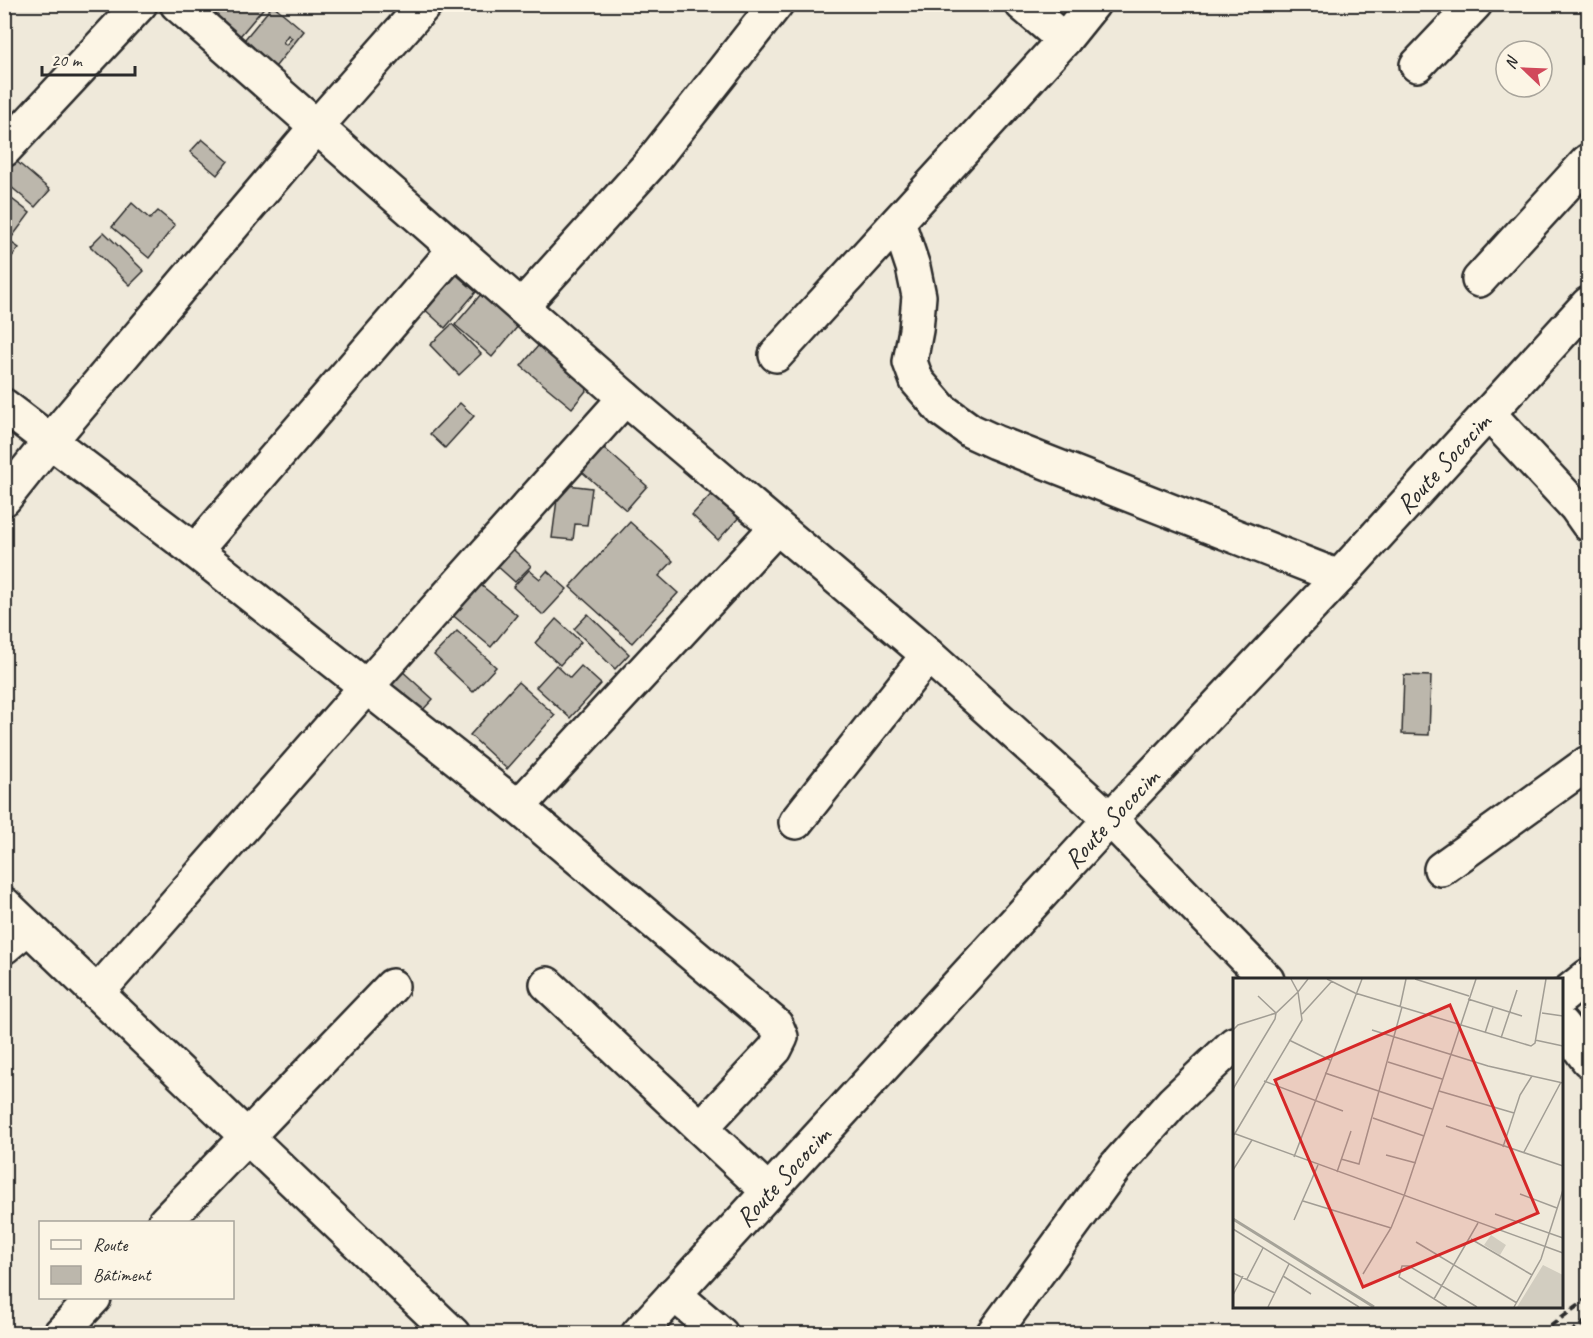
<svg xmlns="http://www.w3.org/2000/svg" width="1593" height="1338" font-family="Caveat,sans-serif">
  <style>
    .building { fill: #bcb7ac; stroke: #2b2b2b; stroke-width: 1.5; fill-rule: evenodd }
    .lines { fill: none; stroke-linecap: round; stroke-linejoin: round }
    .minor-casing { stroke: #2b2b2b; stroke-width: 38 }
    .minor { stroke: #fcf5e5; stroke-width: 33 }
    .rail { stroke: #2b2b2b; stroke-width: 4.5; stroke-dasharray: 9 4.5; stroke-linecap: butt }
    .labels { text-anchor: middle; stroke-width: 6; stroke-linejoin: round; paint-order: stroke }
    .street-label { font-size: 26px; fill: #2b2b2b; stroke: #fcf5e5 }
    .inset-river { fill: none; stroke: #a6a399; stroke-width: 3 }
    .inset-road { fill: none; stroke: #a19d94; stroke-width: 1.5 }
    .view { fill: #d62828; fill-opacity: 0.15; stroke: #d62828; stroke-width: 3 }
    .inset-edge { fill: none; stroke: #2b2b2b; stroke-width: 3 }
  </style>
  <rect width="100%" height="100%" fill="#efe9da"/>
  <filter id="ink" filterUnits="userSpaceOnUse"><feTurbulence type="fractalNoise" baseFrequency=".0167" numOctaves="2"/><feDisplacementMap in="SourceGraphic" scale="12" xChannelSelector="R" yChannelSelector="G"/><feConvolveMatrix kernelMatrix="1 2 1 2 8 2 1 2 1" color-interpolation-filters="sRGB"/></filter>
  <g filter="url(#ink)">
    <g class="building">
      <polygon points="222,4 267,4 235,42 209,19"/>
      <path d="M273 5 304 31 272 71 240 45ZM288 35 292 38 286 45 283 42Z"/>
      <polygon points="202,139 228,161 217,175 190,152"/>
      <polygon points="15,160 50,190 35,207 4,181 4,173"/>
      <polygon points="4,193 30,213 9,241 19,248 9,260 4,257"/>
      <polygon points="132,203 150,219 158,211 175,225 149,258 112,227"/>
      <polygon points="104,232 144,271 130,285 90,246"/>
      <polygon points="452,271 476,292 445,328 420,305"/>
      <polygon points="487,287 524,319 492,357 455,325"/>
      <polygon points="452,324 481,354 459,375 430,345"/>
      <polygon points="544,339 594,381 572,408 521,366"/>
      <polygon points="460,403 474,416 445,448 430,434"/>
      <polygon points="595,440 647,486 626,510 574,465"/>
      <polygon points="559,484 592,488 587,525 575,524 573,540 552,538"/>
      <polygon points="718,487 744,512 718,540 692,515"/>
      <polygon points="630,522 673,561 659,576 678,593 632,643 570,587"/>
      <polygon points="502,539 531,566 515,582 486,556"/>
      <polygon points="529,570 540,579 547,571 567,589 543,615 513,587"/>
      <polygon points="470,576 517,615 491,647 444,608"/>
      <polygon points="588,614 629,654 615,669 574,629"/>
      <polygon points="556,619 581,642 560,665 535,643"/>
      <polygon points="457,631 496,667 473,692 434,655"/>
      <polygon points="556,665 570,678 581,666 601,684 570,718 536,687"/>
      <polygon points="400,669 433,699 420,713 387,682"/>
      <polygon points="1404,675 1431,676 1429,735 1402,734"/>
      <polygon points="518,682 555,715 507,769 470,735"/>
    </g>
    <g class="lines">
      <defs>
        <g id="minor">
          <polyline points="177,4 625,398 928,655 1110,819 1267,980"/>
          <polyline points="1022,4 1064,40"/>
          <polyline points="1417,65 1475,4"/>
          <polyline points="4,150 140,4"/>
          <polyline points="898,222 913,267 919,296 916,330 910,362 917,381 942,410 971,431 995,442 1339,577"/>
          <polyline points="1479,280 1588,161"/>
          <polyline points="522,306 650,164 776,4"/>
          <polyline points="776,355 1064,40 1093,4"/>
          <polyline points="4,406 195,551 518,807 776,1025 781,1037 775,1049 701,1128"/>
          <polyline points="1488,413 1576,507 1588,524"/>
          <polyline points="4,499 51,440 317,126 425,4"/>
          <polyline points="195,551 456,248"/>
          <polyline points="518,807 776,528"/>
          <polyline points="796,822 928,655"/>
          <polyline points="1441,869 1588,763"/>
          <polyline points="4,904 453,1334"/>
          <polyline points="4,947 28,927"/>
          <polyline points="547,984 768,1191"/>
          <polyline points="97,993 367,686 625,398"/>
          <polyline points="1562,997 1588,976"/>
          <polyline points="1562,1025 1588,1060"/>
          <polyline points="165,1222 392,986"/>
          <polyline points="674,1294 721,1334"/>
          <polyline points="60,1334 94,1298"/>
          <path id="s1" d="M638 1334 1110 819 1339 577 1588 304"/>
          <polyline points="993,1334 1115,1167 1173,1102 1234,1044"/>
        </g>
      </defs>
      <use href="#minor" class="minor-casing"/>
      <use href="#minor" class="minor"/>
      <g class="rail">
        <polyline points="1539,1334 1588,1298"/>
        <polyline points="1569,1334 1588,1320"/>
      </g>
    </g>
  </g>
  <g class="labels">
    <g class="street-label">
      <text dy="9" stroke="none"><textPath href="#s1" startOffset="1186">Route Sococim</textPath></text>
      <text dy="9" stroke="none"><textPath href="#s1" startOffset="700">Route Sococim</textPath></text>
      <text dy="9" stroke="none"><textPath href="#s1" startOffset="214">Route Sococim</textPath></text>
    </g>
  </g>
  <g transform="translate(1233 978)">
    <rect width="330" height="330" fill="#efe9da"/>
    <path d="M258 257 273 267 267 277 251 267ZM310 287 330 297V329H284Z" fill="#d2cdc0"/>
    <path class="inset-river" d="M0 241 141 329"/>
    <path class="inset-road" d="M58 1 65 14 75 1M94 1 122 15 298 68 302 65 313 1M182 1 236 18M235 21 289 38M167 29 173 1M309 35 330 38M69 36 99 3M0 52 5 47 43 35 65 14 69 42 1 157M139 52 255 88 330 105M252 55 260 30M268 60 284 12M56 62 97 82M302 62 330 68M155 84 209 101M92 95 199 131M31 103 110 133M0 111 42 41 43 35 25 18M206 113 281 135M140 140 191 158M213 148 330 188M0 155 330 275M270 169 287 117 299 98M291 174 328 104M153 177 183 185M61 179 129 1M108 181 126 186 169 29M0 192 19 162M104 194 118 153M287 216 324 230M70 223 158 250M262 236 330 260M61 242 85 187M0 251 126 329M238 261 299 297M183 264 284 325M0 295 42 315M130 296 158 250 171 218 243 1M50 298 78 316M14 301 30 270M0 317 10 298M201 321 245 245M35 329 56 286M214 329 166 299 169 288H176L244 329M281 329 308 281 330 212"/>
    <path class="view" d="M217 27 305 235 130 309 42 102Z"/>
    <rect width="330" height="330" class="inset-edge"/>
  </g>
  <rect width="1593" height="1338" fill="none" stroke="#fcf5e5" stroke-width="24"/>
  <rect x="12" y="12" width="1569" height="1314" fill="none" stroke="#2b2b2b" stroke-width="2" filter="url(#ink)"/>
  <rect x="39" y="1221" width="195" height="78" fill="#fcf5e5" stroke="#a8a49b" stroke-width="1.5"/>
  <rect x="51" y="1240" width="30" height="9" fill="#fcf5e5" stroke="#a8a49b" stroke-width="1.5"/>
  <text x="93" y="1251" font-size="18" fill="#2b2b2b">Route</text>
  <rect x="51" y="1266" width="30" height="18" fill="#bcb7ac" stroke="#a8a49b" stroke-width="1.5"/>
  <text x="93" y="1281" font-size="18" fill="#2b2b2b">Bâtiment</text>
  <g transform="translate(1524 69) rotate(293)"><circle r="28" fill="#fcf5e5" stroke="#a8a49b" stroke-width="1.5"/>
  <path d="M0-4.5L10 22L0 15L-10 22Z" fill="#d1495b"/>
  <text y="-9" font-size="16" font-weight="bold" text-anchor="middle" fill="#2b2b2b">N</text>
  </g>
  <path d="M42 66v9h93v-9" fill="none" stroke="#2b2b2b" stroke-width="3"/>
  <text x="51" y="66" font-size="18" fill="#2b2b2b" stroke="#fcf5e5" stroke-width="4.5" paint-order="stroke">20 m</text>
</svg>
